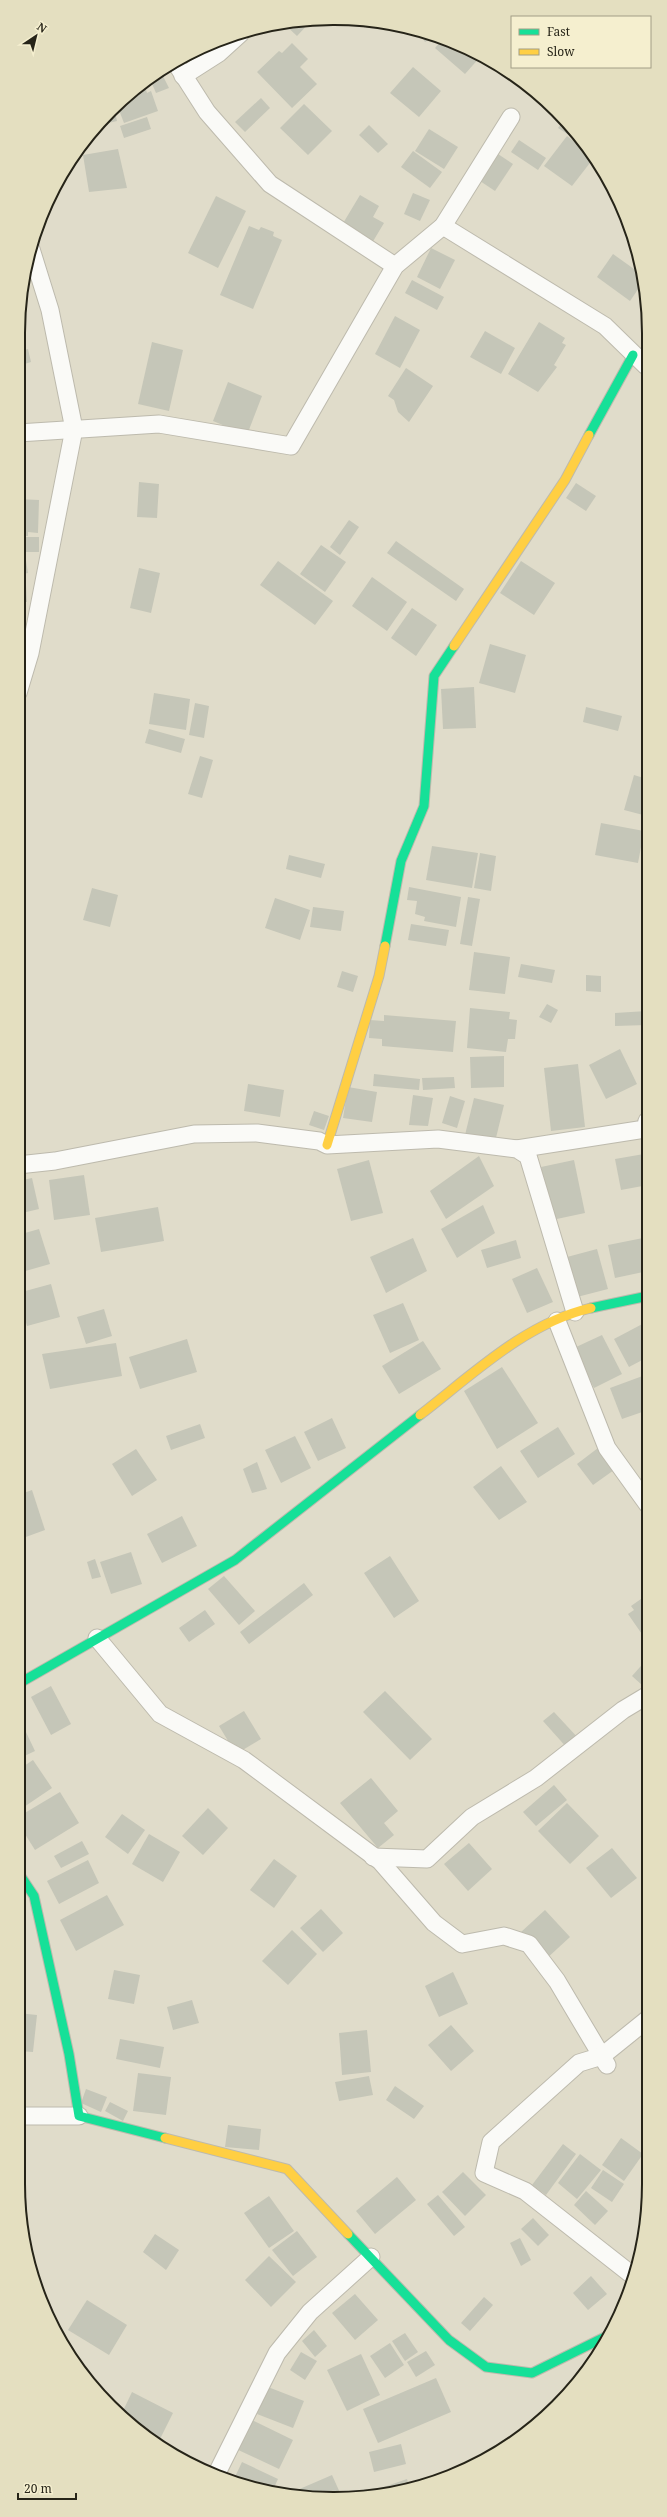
<svg xmlns="http://www.w3.org/2000/svg" width="667" height="2517" font-family="'Noto Serif',serif">
  <style>
    .building { fill: #c5c6b8 }
    .lines { fill: none; stroke-linecap: round; stroke-linejoin: round }
    .street-casing { stroke: #bdbaad; stroke-width: 19 }
    .fast-casing { stroke: #bdbaad; stroke-width: 11 }
    .slow-casing { stroke: #bdbaad; stroke-width: 11 }
    .street { stroke: #fafaf7; stroke-width: 17 }
    .fast { stroke: #16e098; stroke-width: 9 }
    .slow { stroke: #ffcf43; stroke-width: 9 }
    .rim { fill: none; stroke: #262418; stroke-width: 2 }
  </style>
  <rect width="100%" height="100%" fill="#e0dcca"/>
  <g class="building">
    <polygon points="312,20 297,36 283,23"/>
    <polygon points="420,34 432,38 425,42"/>
    <polygon points="441,41 481,56 465,74 435,48"/>
    <polygon points="292,43 308,59 300,67 317,84 292,108 257,72 279,51 282,53"/>
    <polygon points="413,67 441,91 419,117 390,93"/>
    <polygon points="162,74 169,88 156,93 150,79"/>
    <polygon points="144,83 147,93 151,91 158,111 124,123 117,105"/>
    <polygon points="261,98 270,108 245,132 235,122"/>
    <polygon points="304,104 332,131 308,155 280,128"/>
    <polygon points="114,108 117,121 99,125 110,111"/>
    <polygon points="147,117 151,129 124,138 120,126"/>
    <polygon points="564,120 571,125 583,144 558,128"/>
    <polygon points="369,125 388,144 378,153 359,135"/>
    <polygon points="429,129 458,147 444,169 415,151"/>
    <polygon points="567,136 588,152 593,159 572,186 544,166"/>
    <polygon points="519,140 546,158 538,170 511,152"/>
    <polygon points="118,149 127,188 89,192 83,155"/>
    <polygon points="413,151 442,172 430,188 401,167"/>
    <polygon points="498,154 513,164 495,191 480,181"/>
    <polygon points="413,193 430,200 420,221 404,214"/>
    <polygon points="360,195 379,206 373,217 384,223 372,243 342,225"/>
    <polygon points="216,196 246,211 218,268 188,253"/>
    <polygon points="249,226 259,230 261,227 274,232 273,236 282,240 253,309 220,295"/>
    <polygon points="431,248 455,260 440,289 417,277"/>
    <polygon points="613,254 641,274 643,282 630,301 597,277"/>
    <polygon points="412,280 444,297 437,310 405,293"/>
    <polygon points="395,316 420,330 400,368 375,354"/>
    <polygon points="539,322 565,338 562,343 566,345 554,365 557,367 538,392 508,374"/>
    <polygon points="485,331 515,348 501,374 470,357"/>
    <polygon points="152,342 183,350 169,411 138,404"/>
    <polygon points="28,349 31,362 18,366 18,352"/>
    <polygon points="406,368 433,386 409,422 398,412 394,400 388,396"/>
    <polygon points="228,382 262,396 247,435 213,421"/>
    <polygon points="139,482 159,484 157,518 137,517"/>
    <polygon points="576,483 596,496 586,511 566,498"/>
    <polygon points="18,499 39,500 38,533 28,532 28,536 18,536"/>
    <polygon points="349,520 359,527 340,555 330,547"/>
    <rect x="26" y="537" width="13" height="15"/>
    <polygon points="396,541 464,589 456,601 387,553"/>
    <polygon points="23,542 28,573 18,575 18,543"/>
    <polygon points="321,545 346,562 325,592 300,574"/>
    <polygon points="278,561 333,601 315,625 260,585"/>
    <polygon points="521,561 555,583 534,615 500,593"/>
    <polygon points="139,568 160,573 151,613 130,608"/>
    <polygon points="372,577 407,602 387,631 352,606"/>
    <polygon points="18,585 26,585 27,602 18,602"/>
    <polygon points="412,608 437,625 416,656 391,638"/>
    <polygon points="490,644 526,655 515,693 479,683"/>
    <polygon points="474,687 476,728 443,729 441,689"/>
    <polygon points="154,693 190,699 186,730 149,724"/>
    <polygon points="195,703 209,706 204,738 189,735"/>
    <polygon points="586,707 622,716 618,731 583,722"/>
    <polygon points="149,729 185,739 181,753 145,743"/>
    <polygon points="200,756 213,760 202,798 188,794"/>
    <polygon points="634,775 647,779 647,816 624,810"/>
    <polygon points="601,823 644,831 638,863 595,855"/>
    <polygon points="432,846 478,853 472,888 426,880"/>
    <polygon points="480,853 496,856 491,891 474,888"/>
    <polygon points="289,855 325,864 321,878 286,869"/>
    <polygon points="409,887 461,897 456,927 424,921 425,917 415,914 417,901 407,900"/>
    <polygon points="92,888 118,895 110,927 83,920"/>
    <polygon points="468,897 480,899 472,946 460,944"/>
    <polygon points="275,898 310,910 300,940 265,928"/>
    <polygon points="313,907 344,911 341,931 310,927"/>
    <polygon points="411,924 449,930 446,946 408,940"/>
    <polygon points="474,952 510,957 505,994 469,990"/>
    <polygon points="521,964 555,970 552,983 518,977"/>
    <polygon points="342,971 358,976 353,992 337,987"/>
    <polygon points="586,975 601,976 601,992 586,991"/>
    <polygon points="547,1004 558,1010 551,1023 539,1017"/>
    <polygon points="470,1008 510,1012 509,1019 517,1020 515,1039 508,1039 506,1052 467,1048"/>
    <polygon points="647,1011 647,1025 615,1026 615,1013"/>
    <polygon points="384,1015 456,1021 453,1052 382,1046 382,1039 369,1038 370,1020 384,1021"/>
    <polygon points="620,1049 637,1084 606,1099 589,1065"/>
    <polygon points="504,1056 504,1087 471,1088 470,1057"/>
    <polygon points="578,1064 585,1127 551,1131 544,1068"/>
    <polygon points="374,1074 420,1079 419,1090 373,1086"/>
    <polygon points="454,1077 455,1088 423,1090 422,1078"/>
    <polygon points="248,1084 284,1090 280,1117 244,1111"/>
    <polygon points="348,1087 377,1092 372,1122 343,1118"/>
    <polygon points="413,1095 433,1098 428,1126 409,1125"/>
    <polygon points="450,1096 465,1101 457,1128 442,1123"/>
    <polygon points="474,1098 504,1105 495,1142 465,1135"/>
    <polygon points="314,1111 329,1116 324,1130 309,1125"/>
    <polygon points="644,1154 648,1185 621,1190 615,1159"/>
    <polygon points="479,1156 494,1186 446,1219 430,1191"/>
    <polygon points="369,1160 383,1213 351,1221 337,1169"/>
    <polygon points="574,1160 585,1213 552,1220 541,1167"/>
    <polygon points="84,1175 90,1215 54,1220 49,1180"/>
    <polygon points="32,1178 39,1209 18,1214 18,1181"/>
    <polygon points="483,1205 495,1233 457,1258 441,1229"/>
    <polygon points="158,1207 164,1241 101,1252 95,1218"/>
    <polygon points="39,1229 50,1264 22,1272 18,1261 18,1235"/>
    <polygon points="648,1237 648,1271 615,1278 608,1245"/>
    <polygon points="413,1238 427,1271 386,1293 370,1257"/>
    <polygon points="516,1240 521,1258 487,1268 481,1250"/>
    <polygon points="597,1249 608,1289 577,1297 567,1257"/>
    <polygon points="537,1268 553,1302 527,1313 512,1279"/>
    <polygon points="51,1284 60,1317 27,1326 18,1293"/>
    <polygon points="403,1303 419,1340 390,1353 373,1315"/>
    <polygon points="104,1309 112,1336 86,1344 77,1317"/>
    <polygon points="648,1321 648,1357 629,1367 614,1339"/>
    <polygon points="602,1335 622,1374 594,1388 574,1348"/>
    <polygon points="187,1339 197,1372 140,1389 129,1357"/>
    <polygon points="423,1341 441,1369 399,1394 382,1366"/>
    <polygon points="116,1343 122,1376 50,1389 42,1354"/>
    <polygon points="502,1367 538,1423 497,1449 464,1391"/>
    <polygon points="648,1374 648,1410 622,1419 610,1388"/>
    <polygon points="332,1418 346,1448 318,1461 304,1432"/>
    <polygon points="200,1424 205,1438 171,1450 166,1436"/>
    <polygon points="558,1427 575,1454 538,1478 520,1451"/>
    <polygon points="295,1436 311,1468 281,1483 265,1450"/>
    <polygon points="598,1448 614,1470 593,1485 577,1464"/>
    <polygon points="136,1449 157,1480 132,1496 112,1464"/>
    <polygon points="257,1462 267,1489 252,1493 243,1469"/>
    <polygon points="501,1466 527,1502 499,1520 473,1487"/>
    <polygon points="32,1490 45,1530 23,1538 18,1524 18,1495"/>
    <polygon points="182,1516 197,1546 162,1563 147,1534"/>
    <polygon points="131,1552 142,1584 111,1594 100,1562"/>
    <polygon points="390,1556 419,1601 394,1618 364,1573"/>
    <polygon points="95,1559 101,1577 92,1579 87,1562"/>
    <polygon points="224,1576 255,1611 239,1625 208,1589"/>
    <polygon points="304,1583 313,1595 249,1644 240,1632"/>
    <polygon points="648,1594 648,1639 646,1640 628,1614 634,1610 631,1606"/>
    <polygon points="205,1610 215,1624 189,1642 179,1628"/>
    <polygon points="648,1658 648,1681 643,1686 632,1676"/>
    <polygon points="51,1686 71,1724 51,1735 31,1697"/>
    <polygon points="385,1691 432,1739 410,1760 363,1712"/>
    <polygon points="648,1709 648,1722 644,1711"/>
    <polygon points="244,1711 261,1739 236,1754 219,1726"/>
    <polygon points="554,1712 579,1739 568,1749 543,1721"/>
    <polygon points="25,1730 35,1751 18,1759 18,1734"/>
    <polygon points="33,1760 52,1788 18,1811 18,1770"/>
    <polygon points="371,1778 398,1811 384,1823 394,1835 378,1848 340,1803"/>
    <polygon points="554,1785 567,1800 536,1826 523,1812"/>
    <polygon points="60,1792 79,1823 35,1850 18,1823 18,1817"/>
    <polygon points="567,1803 599,1836 570,1864 538,1831"/>
    <polygon points="208,1808 228,1828 203,1855 182,1836"/>
    <polygon points="122,1814 145,1830 128,1854 105,1837"/>
    <polygon points="149,1834 180,1852 163,1882 132,1864"/>
    <polygon points="82,1841 89,1854 61,1868 54,1856"/>
    <polygon points="469,1843 492,1869 468,1891 444,1864"/>
    <polygon points="612,1848 637,1878 611,1898 586,1868"/>
    <polygon points="274,1859 297,1876 274,1908 250,1890"/>
    <polygon points="88,1860 99,1883 59,1904 47,1881"/>
    <polygon points="107,1895 124,1925 76,1951 60,1920"/>
    <polygon points="321,1909 343,1933 323,1952 300,1928"/>
    <polygon points="545,1910 570,1937 545,1960 520,1933"/>
    <polygon points="292,1930 317,1954 288,1985 262,1961"/>
    <rect x="18" y="1951" width="8" height="38"/>
    <polygon points="114,1970 140,1975 134,2004 108,1999"/>
    <polygon points="453,1972 468,2004 439,2017 425,1986"/>
    <polygon points="192,2000 199,2023 173,2030 167,2007"/>
    <polygon points="18,2013 37,2015 33,2052 18,2051"/>
    <polygon points="451,2025 474,2051 451,2071 428,2045"/>
    <polygon points="367,2030 371,2072 342,2075 339,2033"/>
    <polygon points="120,2039 164,2047 160,2068 116,2059"/>
    <polygon points="138,2073 171,2077 166,2115 133,2111"/>
    <polygon points="369,2076 373,2095 339,2101 335,2082"/>
    <polygon points="395,2086 424,2106 414,2119 386,2100"/>
    <polygon points="86,2089 107,2097 101,2112 81,2103"/>
    <polygon points="110,2102 128,2111 123,2121 105,2111"/>
    <polygon points="228,2125 261,2129 259,2150 225,2147"/>
    <polygon points="621,2138 643,2154 624,2181 602,2165"/>
    <polygon points="563,2144 576,2154 546,2195 532,2185"/>
    <polygon points="580,2154 601,2170 577,2199 558,2183"/>
    <polygon points="603,2170 624,2184 612,2202 591,2188"/>
    <polygon points="463,2172 486,2195 465,2216 442,2192"/>
    <polygon points="397,2177 416,2200 375,2234 356,2211"/>
    <polygon points="586,2191 608,2211 595,2225 574,2205"/>
    <polygon points="438,2195 465,2227 454,2236 427,2204"/>
    <polygon points="269,2196 294,2231 269,2248 244,2213"/>
    <polygon points="533,2218 549,2235 538,2246 521,2229"/>
    <polygon points="297,2231 317,2257 293,2276 272,2250"/>
    <polygon points="155,2234 179,2250 166,2270 143,2252"/>
    <polygon points="520,2238 531,2260 521,2266 510,2243"/>
    <polygon points="269,2256 296,2282 271,2307 245,2280"/>
    <polygon points="591,2276 607,2294 588,2310 573,2293"/>
    <polygon points="355,2294 378,2320 355,2340 332,2313"/>
    <polygon points="484,2297 493,2305 470,2331 461,2323"/>
    <polygon points="87,2300 127,2325 109,2355 68,2330"/>
    <polygon points="314,2330 327,2346 315,2357 302,2341"/>
    <polygon points="405,2333 418,2352 405,2361 392,2341"/>
    <polygon points="390,2343 404,2365 385,2378 370,2356"/>
    <polygon points="426,2351 435,2365 416,2377 407,2362"/>
    <polygon points="301,2352 317,2361 305,2380 290,2370"/>
    <polygon points="361,2354 380,2395 347,2411 327,2370"/>
    <polygon points="436,2378 451,2412 378,2443 363,2409"/>
    <polygon points="268,2387 304,2401 293,2428 257,2414"/>
    <polygon points="132,2392 173,2413 158,2443 141,2434 121,2415"/>
    <polygon points="248,2418 293,2440 279,2469 234,2448"/>
    <polygon points="401,2444 406,2464 374,2472 369,2452"/>
    <polygon points="242,2462 278,2479 272,2492 252,2488 233,2481"/>
    <polygon points="332,2475 341,2495 313,2498 288,2494"/>
    <polygon points="407,2479 410,2489 382,2491 381,2488"/>
  </g>
  <g class="lines">
    <defs>
      <g id="street">
        <polyline points="175,62 207,112 270,184 395,266"/>
        <polyline points="183,76 219,53 241,33"/>
        <polyline points="443,226 605,326 646,366"/>
        <polyline points="18,433 159,424 291,446 395,266 443,226 511,117"/>
        <polyline points="18,693 30,653 74,429 50,310 31,249"/>
        <polyline points="517,1149 645,1129 647,1121"/>
        <polyline points="18,1165 55,1161 194,1134 257,1133 319,1141 327,1145 438,1139 517,1149 528,1156 575,1312"/>
        <polyline points="557,1321 607,1448 648,1505"/>
        <polyline points="97,1638 160,1714 244,1760 380,1861 434,1923 462,1944 504,1936 529,1944 557,1981 607,2065"/>
        <polyline points="373,1857 427,1859 472,1817 536,1778 623,1710 648,1695"/>
        <polyline points="18,2116 79,2116"/>
        <polyline points="632,2275 525,2191 484,2173 491,2142 579,2063 602,2056 649,2018"/>
        <polyline points="216,2475 277,2353 310,2312 371,2257"/>
      </g>
      <g id="fast">
        <polyline points="589,435 633,355"/>
        <polyline points="385,946 401,861 424,806 434,676 454,646"/>
        <polyline points="591,1308 648,1296"/>
        <polyline points="18,1684 235,1560 420,1415"/>
        <polyline points="18,1872 34,1896 69,2054 79,2116 165,2138"/>
        <polyline points="348,2234 449,2340 486,2367 532,2373 609,2335"/>
      </g>
      <g id="slow">
        <polyline points="454,646 565,480 589,435"/>
        <polyline points="327,1145 379,976 385,946"/>
        <path d="M420 1415C472 1375 525 1323 591 1308"/>
        <polyline points="165,2138 287,2169 348,2234"/>
      </g>
    </defs>
    <use href="#street" class="street-casing"/>
    <use href="#fast" class="fast-casing"/>
    <use href="#slow" class="slow-casing"/>
    <use href="#street" class="street"/>
    <use href="#fast" class="fast"/>
    <use href="#slow" class="slow"/>
  </g>
  <path d="M0 0H667V2517H0ZM333 25H334A308 308 0 0 1 642 333V2184A308 308 0 0 1 334 2492H333A308 308 0 0 1 25 2184V333A308 308 0 0 1 333 25Z" fill="#e4dfc0" fill-rule="evenodd"/>
  <path class="rim" d="M333 25H334A308 308 0 0 1 642 333V2184A308 308 0 0 1 334 2492H333A308 308 0 0 1 25 2184V333A308 308 0 0 1 333 25Z"/>
  <rect x="511" y="16" width="140" height="52" fill="#f5efcf" stroke="#a29e86"/>
  <rect x="519" y="29" width="20" height="6" fill="#16e098" stroke="#a29e86"/>
  <text x="547" y="36" font-size="12" fill="#262418">Fast</text>
  <rect x="519" y="49" width="20" height="6" fill="#ffcf43" stroke="#a29e86"/>
  <text x="547" y="56" font-size="12" fill="#262418">Slow</text>
  <g transform="translate(36 36) rotate(35)" stroke="#f5efcf" stroke-width="3" paint-order="stroke">
  <path d="M0-3L7 15L0 10L-7 15Z" fill="#262418"/>
  <text y="-6" font-size="11" font-weight="bold" text-anchor="middle" fill="#262418">N</text>
  </g>
  <path d="M18 2493v6h58v-6" fill="none" stroke="#262418" stroke-width="2"/>
  <text x="24" y="2493" font-size="12" fill="#262418" stroke="#f5efcf" stroke-width="3" paint-order="stroke">20 m</text>
</svg>
